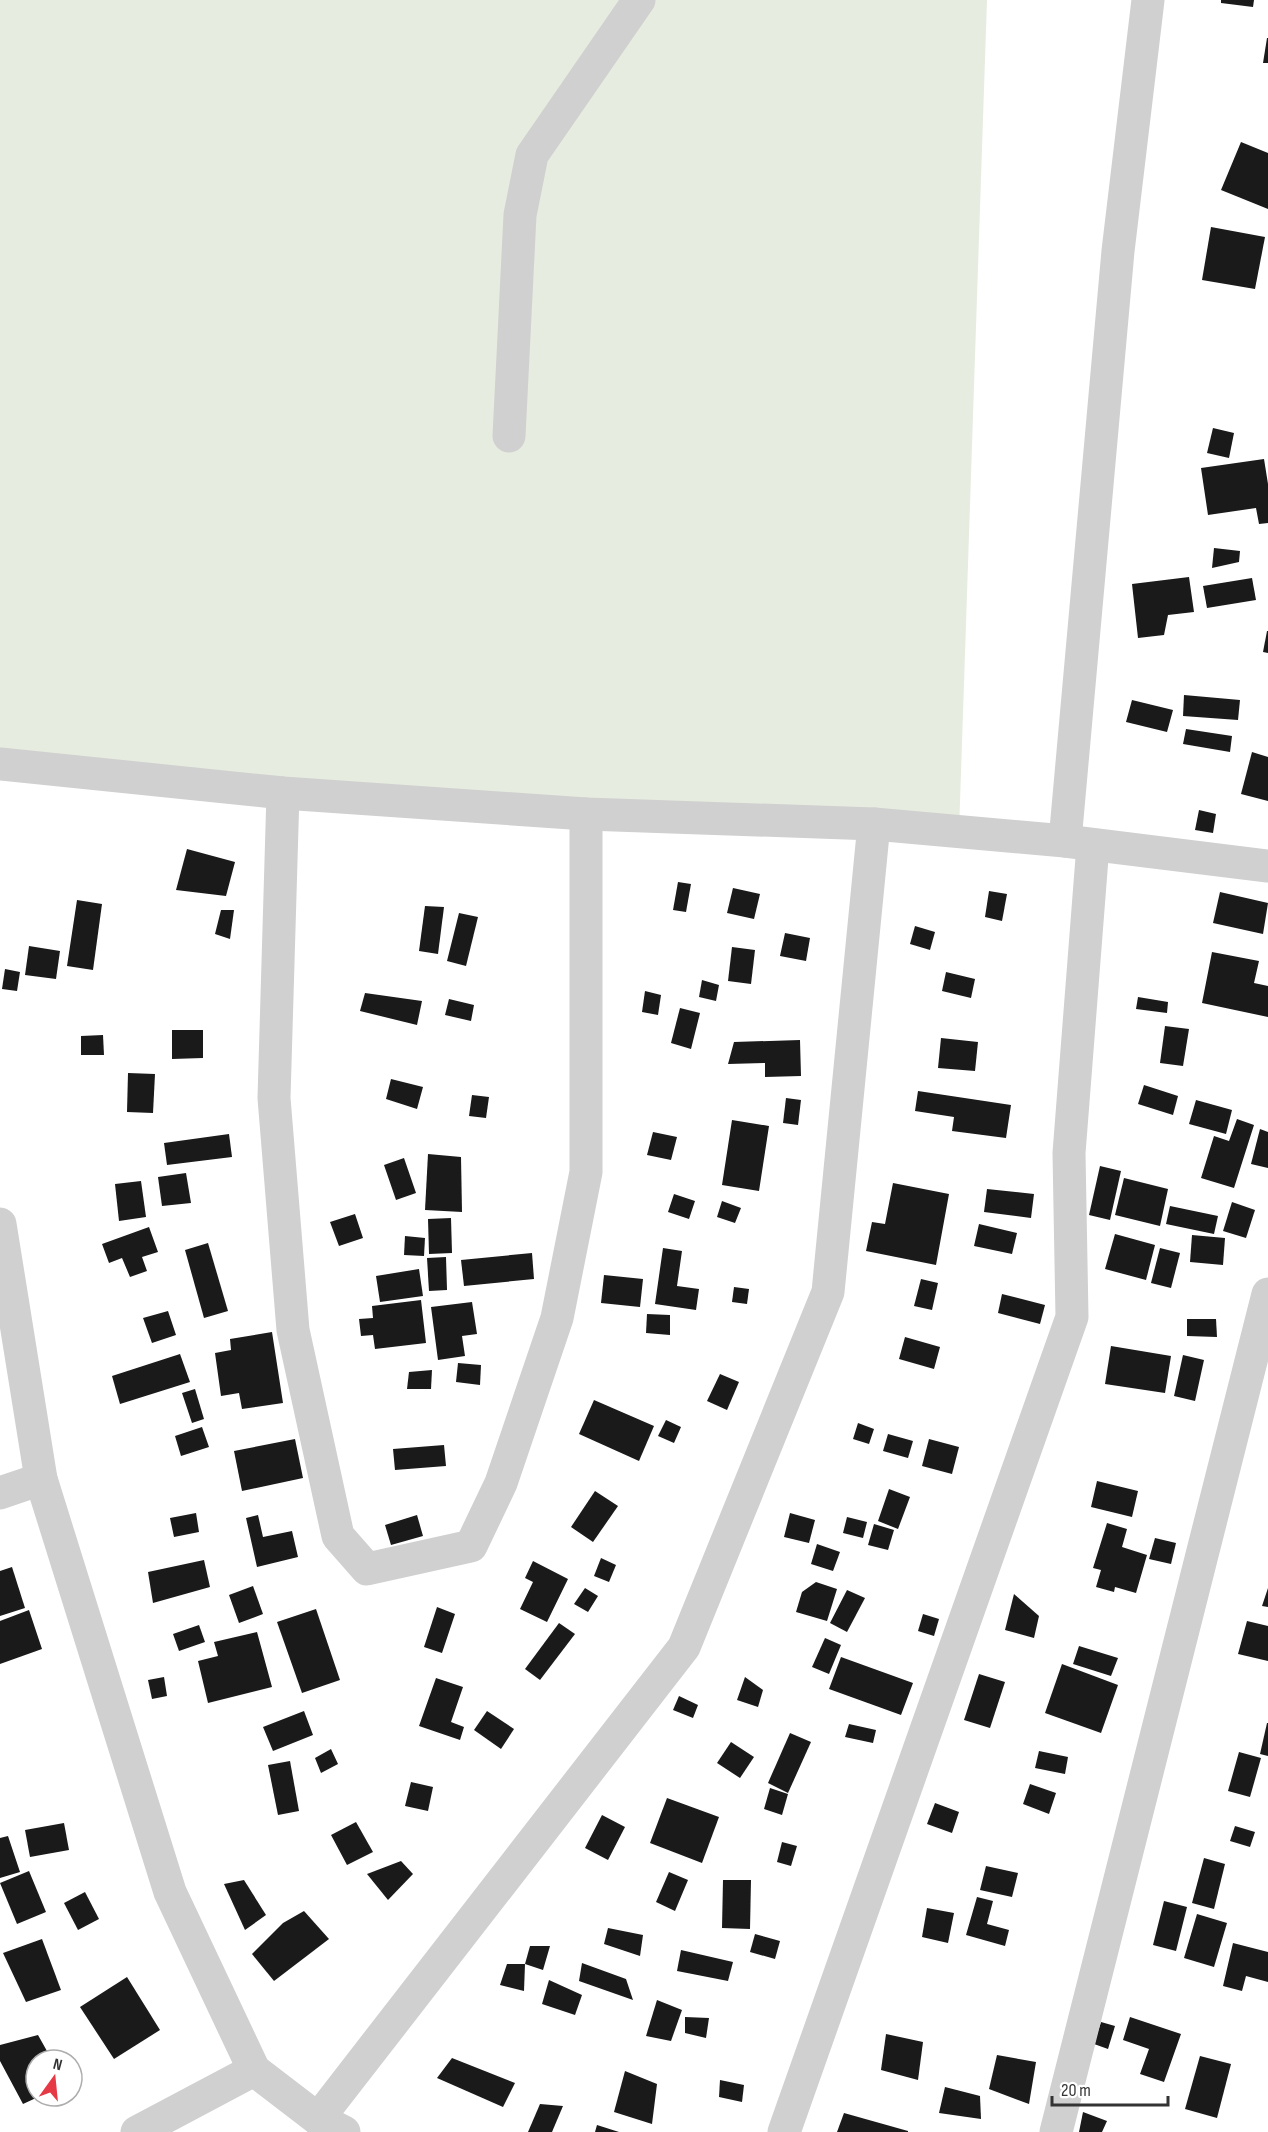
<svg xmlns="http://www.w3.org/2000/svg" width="1268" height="2132" font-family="'Sofia Sans Condensed',sans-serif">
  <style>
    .green { fill: #e6ecdf }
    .building { fill: #1a1a1a }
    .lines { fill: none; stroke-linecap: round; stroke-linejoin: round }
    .minor { stroke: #d0d0d0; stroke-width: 33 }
  </style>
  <rect width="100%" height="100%" fill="#fff"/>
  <polygon class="green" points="0,0 987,0 959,832 0,764"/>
  <g class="building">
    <polygon points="1221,0 1254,0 1253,7 1221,3"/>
    <polygon points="1267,38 1268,38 1268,63 1263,63"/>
    <polygon points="1241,142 1268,153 1268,209 1221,190"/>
    <polygon points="1211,227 1265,237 1255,289 1202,280"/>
    <polygon points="1213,428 1234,433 1229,458 1207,453"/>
    <polygon points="1264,459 1268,484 1268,523 1259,524 1256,508 1208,515 1201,468"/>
    <polygon points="1214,548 1240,551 1239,562 1212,568"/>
    <polygon points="1189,577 1194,612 1168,615 1164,635 1138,638 1132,584"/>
    <polygon points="1252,578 1256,600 1207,608 1203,586"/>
    <polygon points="1267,631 1268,631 1268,653 1263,652"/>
    <polygon points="1184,695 1240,700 1238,720 1183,716"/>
    <polygon points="1132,700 1173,710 1167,732 1126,722"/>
    <polygon points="1186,729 1232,736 1230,752 1183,744"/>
    <polygon points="1252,752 1268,757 1268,801 1241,794"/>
    <polygon points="1199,810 1216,814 1213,833 1195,830"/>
    <polygon points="187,849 235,862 226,896 176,890"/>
    <polygon points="678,882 691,884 686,912 673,910"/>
    <polygon points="733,888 760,894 754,919 727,913"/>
    <polygon points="989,891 1007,894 1002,921 985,917"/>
    <polygon points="1220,892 1268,903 1263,934 1213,923"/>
    <polygon points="77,900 102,904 93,970 67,966"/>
    <polygon points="425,906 444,907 438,954 419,951"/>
    <polygon points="221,910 234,910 230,939 215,934"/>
    <polygon points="459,913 478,917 466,966 447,961"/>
    <polygon points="915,926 935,932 930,950 910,944"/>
    <polygon points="785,933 810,938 806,961 780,956"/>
    <polygon points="29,946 60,951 56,979 25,975"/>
    <polygon points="732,947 755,950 751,984 728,981"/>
    <polygon points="1212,952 1259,961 1254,983 1268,986 1268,1017 1202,1003"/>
    <polygon points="5,969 20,972 17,991 2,989"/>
    <polygon points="946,972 975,979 971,998 942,991"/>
    <polygon points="702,980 719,985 716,1001 699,997"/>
    <polygon points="645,991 661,995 658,1015 642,1012"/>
    <polygon points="365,993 422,1001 417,1025 360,1011"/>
    <polygon points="1138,997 1168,1002 1167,1013 1136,1009"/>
    <polygon points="449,999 474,1005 471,1021 445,1015"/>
    <polygon points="680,1008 700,1013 691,1049 671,1043"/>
    <polygon points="1165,1026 1189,1029 1183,1066 1160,1063"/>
    <polygon points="172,1030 203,1030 203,1058 172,1059"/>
    <polygon points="103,1035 104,1055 81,1055 81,1036"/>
    <polygon points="941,1038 978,1042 975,1071 938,1068"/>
    <polygon points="800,1040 801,1076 765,1077 765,1063 728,1064 734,1042"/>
    <polygon points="128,1073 155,1074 153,1113 127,1112"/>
    <polygon points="391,1079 423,1087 417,1109 386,1099"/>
    <polygon points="1144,1085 1178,1096 1173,1115 1138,1104"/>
    <polygon points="918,1091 1011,1105 1006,1138 952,1131 954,1117 915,1111"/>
    <polygon points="472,1095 489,1097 486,1118 469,1116"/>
    <polygon points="786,1098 801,1100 798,1125 783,1123"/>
    <polygon points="1196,1100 1232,1110 1226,1134 1189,1124"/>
    <polygon points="1237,1119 1254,1125 1234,1188 1201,1178 1214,1136 1229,1141"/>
    <polygon points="732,1120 769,1126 759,1191 722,1185"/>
    <polygon points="1260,1129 1268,1132 1268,1168 1251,1164"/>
    <polygon points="653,1132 677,1137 671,1160 647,1155"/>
    <polygon points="229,1134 232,1157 167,1165 164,1143"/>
    <polygon points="428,1154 461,1157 462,1212 425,1210"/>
    <polygon points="404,1158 416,1193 396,1200 384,1165"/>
    <polygon points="1100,1166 1121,1171 1110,1220 1089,1215"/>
    <polygon points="186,1173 191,1203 162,1206 158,1177"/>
    <polygon points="1124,1178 1168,1189 1160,1226 1115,1215"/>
    <polygon points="141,1181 146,1217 119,1221 115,1184"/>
    <polygon points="893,1183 949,1194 936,1265 866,1251 872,1222 885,1224"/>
    <polygon points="987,1189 1034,1194 1031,1218 984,1212"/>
    <polygon points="674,1194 695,1201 689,1219 668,1212"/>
    <polygon points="722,1201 741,1208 735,1223 717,1217"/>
    <polygon points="1232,1202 1255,1210 1246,1238 1223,1231"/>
    <polygon points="1170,1206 1218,1216 1214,1234 1166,1224"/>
    <polygon points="355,1214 363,1238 339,1246 330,1222"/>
    <polygon points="451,1218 452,1253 429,1254 428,1219"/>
    <polygon points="979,1224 1017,1233 1012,1254 974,1246"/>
    <polygon points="149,1227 158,1252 142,1257 147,1271 130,1277 122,1258 109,1263 102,1244"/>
    <polygon points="1115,1234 1155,1245 1146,1280 1105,1269"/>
    <polygon points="1192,1235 1225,1238 1223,1265 1190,1262"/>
    <polygon points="405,1236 425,1238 424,1256 404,1255"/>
    <polygon points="208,1243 228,1311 204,1318 185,1250"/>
    <polygon points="663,1248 682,1251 677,1286 699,1289 696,1310 655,1304"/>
    <polygon points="1160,1248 1180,1253 1171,1288 1151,1283"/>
    <polygon points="532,1253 534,1279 464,1286 461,1260"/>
    <polygon points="446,1257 447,1290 429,1291 427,1258"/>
    <polygon points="419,1269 423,1296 380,1302 376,1276"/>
    <polygon points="604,1275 643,1279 640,1307 601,1303"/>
    <polygon points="921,1279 938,1283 932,1310 914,1306"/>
    <polygon points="734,1287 749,1289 747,1304 732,1302"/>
    <polygon points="1002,1294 1045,1305 1040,1324 998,1313"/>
    <polygon points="421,1300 426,1343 375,1349 373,1335 361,1336 359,1319 373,1318 372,1306"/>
    <polygon points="472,1302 477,1334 462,1336 465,1356 438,1360 431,1307"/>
    <polygon points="168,1311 176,1335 152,1343 143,1318"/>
    <polygon points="647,1314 670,1315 670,1335 646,1333"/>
    <polygon points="1187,1319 1216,1319 1217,1337 1187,1336"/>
    <polygon points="272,1332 283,1403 242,1409 239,1393 221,1396 215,1353 231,1350 230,1339"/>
    <polygon points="905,1337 940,1347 934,1369 899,1359"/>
    <polygon points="1111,1346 1171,1356 1165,1393 1105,1384"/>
    <polygon points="180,1354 190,1382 120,1404 112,1376"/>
    <polygon points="1183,1355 1204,1360 1195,1401 1174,1396"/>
    <polygon points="458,1363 481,1365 480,1385 456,1382"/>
    <polygon points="432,1370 431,1389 407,1389 409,1372"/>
    <polygon points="720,1374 739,1382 727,1410 707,1401"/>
    <polygon points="195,1389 204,1419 192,1423 182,1393"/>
    <polygon points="594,1400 654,1426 639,1461 579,1434"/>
    <polygon points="666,1420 681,1427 674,1443 658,1436"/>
    <polygon points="858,1423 874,1429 869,1444 853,1439"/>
    <polygon points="202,1427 209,1447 181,1456 175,1436"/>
    <polygon points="888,1434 913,1441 908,1458 883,1451"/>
    <polygon points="295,1439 303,1478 242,1491 234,1451"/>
    <polygon points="929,1439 959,1447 952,1474 922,1466"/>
    <polygon points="444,1445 446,1466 395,1470 393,1449"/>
    <polygon points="1097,1481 1138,1491 1132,1517 1091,1507"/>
    <polygon points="889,1489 910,1497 898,1529 878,1521"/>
    <polygon points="595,1491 618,1506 593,1542 571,1527"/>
    <polygon points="196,1513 199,1532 174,1537 170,1518"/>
    <polygon points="790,1513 815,1520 809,1543 784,1537"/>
    <polygon points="258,1515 263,1537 292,1531 298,1557 257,1567 246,1518"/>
    <polygon points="417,1515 423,1536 391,1545 385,1525"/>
    <polygon points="847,1517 867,1522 863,1538 843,1533"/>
    <polygon points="1107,1523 1127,1529 1122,1547 1147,1555 1136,1593 1115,1587 1114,1592 1096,1587 1101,1570 1093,1568"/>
    <polygon points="874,1524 894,1530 888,1550 868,1545"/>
    <polygon points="1155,1538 1176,1543 1171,1564 1149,1559"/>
    <polygon points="817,1544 840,1552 833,1571 811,1564"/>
    <polygon points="601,1558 616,1565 609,1582 594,1576"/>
    <polygon points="204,1560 210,1587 153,1603 148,1572"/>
    <polygon points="533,1561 568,1579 547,1622 520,1609 533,1582 525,1578"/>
    <polygon points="12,1567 25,1608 0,1616 0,1571"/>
    <polygon points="816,1582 837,1589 827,1621 796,1612 802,1592"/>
    <polygon points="253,1586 263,1614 239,1623 229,1595"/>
    <polygon points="585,1588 598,1596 588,1612 574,1604"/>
    <polygon points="1268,1588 1268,1607 1262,1606"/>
    <polygon points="847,1590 865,1598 847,1632 830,1623"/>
    <polygon points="1014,1594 1039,1616 1034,1638 1005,1630"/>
    <polygon points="437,1607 455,1614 442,1653 424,1647"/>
    <polygon points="316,1609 340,1680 302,1693 277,1622"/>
    <polygon points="29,1610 42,1649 0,1664 0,1621"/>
    <polygon points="923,1614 939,1619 934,1636 918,1631"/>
    <polygon points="1247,1621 1268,1626 1268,1661 1238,1654"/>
    <polygon points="559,1623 575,1634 540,1680 525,1669"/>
    <polygon points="199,1625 205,1642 179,1651 173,1634"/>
    <polygon points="257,1632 272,1687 208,1703 198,1661 218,1656 214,1642"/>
    <polygon points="825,1638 841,1645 829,1674 812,1667"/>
    <polygon points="1079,1646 1118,1658 1111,1676 1073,1664"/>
    <polygon points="841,1657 913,1683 901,1715 829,1689"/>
    <polygon points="1062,1664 1118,1685 1101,1733 1045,1713"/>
    <polygon points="979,1674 1005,1682 990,1728 964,1720"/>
    <polygon points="164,1677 167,1696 152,1699 148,1680"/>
    <polygon points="745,1677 763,1690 758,1707 737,1700"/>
    <polygon points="436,1678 463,1687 451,1722 464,1727 460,1740 419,1726"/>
    <polygon points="679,1696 698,1705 693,1718 673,1710"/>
    <polygon points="304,1711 313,1735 273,1751 263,1727"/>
    <polygon points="487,1711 514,1729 501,1749 474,1730"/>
    <polygon points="1267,1723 1268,1723 1268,1756 1260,1754"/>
    <polygon points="849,1724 876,1730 873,1743 845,1737"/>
    <polygon points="790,1733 811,1742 788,1793 768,1783"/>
    <polygon points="731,1742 754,1757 740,1778 717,1763"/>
    <polygon points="331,1749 338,1764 321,1773 315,1758"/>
    <polygon points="1039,1751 1068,1757 1065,1774 1035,1768"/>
    <polygon points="1239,1752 1261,1758 1250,1797 1228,1791"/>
    <polygon points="290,1761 299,1811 278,1815 268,1765"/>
    <polygon points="411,1782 433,1787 428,1811 405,1806"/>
    <polygon points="1030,1784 1056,1793 1049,1814 1023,1804"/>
    <polygon points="770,1788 788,1794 782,1815 764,1809"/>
    <polygon points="667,1798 719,1817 702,1863 650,1843"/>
    <polygon points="935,1803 959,1812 952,1833 927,1824"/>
    <polygon points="602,1815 625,1827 608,1860 585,1848"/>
    <polygon points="356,1822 373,1852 347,1865 331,1835"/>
    <polygon points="64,1823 69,1850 30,1857 25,1830"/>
    <polygon points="1235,1826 1255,1832 1250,1847 1230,1841"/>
    <polygon points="8,1836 20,1872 0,1878 0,1838"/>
    <polygon points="782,1842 797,1846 791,1866 777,1862"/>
    <polygon points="1204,1858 1225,1864 1214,1909 1192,1903"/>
    <polygon points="401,1861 413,1874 388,1900 367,1874"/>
    <polygon points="986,1866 1018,1873 1012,1897 980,1890"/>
    <polygon points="29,1871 46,1912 17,1924 0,1883"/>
    <polygon points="669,1872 688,1880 675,1911 656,1902"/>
    <polygon points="244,1880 266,1915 245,1930 224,1884"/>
    <polygon points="723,1880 751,1880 750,1929 722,1928"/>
    <polygon points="85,1892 99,1919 78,1930 64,1903"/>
    <polygon points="977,1897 993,1901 987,1924 1009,1930 1005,1946 966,1935"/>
    <polygon points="1164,1901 1187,1907 1176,1951 1153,1945"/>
    <polygon points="927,1908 954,1913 948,1943 922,1937"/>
    <polygon points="304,1911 329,1939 274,1981 252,1954 283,1923"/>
    <polygon points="1197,1914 1227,1923 1214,1967 1184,1958"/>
    <polygon points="608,1928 643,1935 640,1956 604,1944"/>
    <polygon points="755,1934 780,1941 775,1959 750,1952"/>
    <polygon points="42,1939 61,1990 26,2002 3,1953"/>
    <polygon points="1233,1943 1268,1952 1268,1982 1246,1976 1242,1991 1223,1986"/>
    <polygon points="530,1946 550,1946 543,1970 525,1964"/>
    <polygon points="681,1950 733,1962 728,1981 677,1971"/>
    <polygon points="582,1963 626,1979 633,2000 579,1981"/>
    <polygon points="507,1964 525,1964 524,1991 500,1985"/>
    <polygon points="127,1977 160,2030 114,2059 80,2007"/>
    <polygon points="549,1980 582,1995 575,2015 542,2004"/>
    <polygon points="657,2000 682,2010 671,2041 646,2036"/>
    <polygon points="685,2017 709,2018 706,2038 685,2033"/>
    <polygon points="1130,2017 1181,2034 1164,2082 1140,2074 1149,2049 1123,2040"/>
    <polygon points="1101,2022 1115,2026 1108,2049 1094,2044"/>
    <polygon points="886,2034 923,2042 918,2080 881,2070"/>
    <polygon points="38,2035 52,2060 36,2060 36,2098 23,2104 0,2061 0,2045"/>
    <polygon points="997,2055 1036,2062 1029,2104 989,2089"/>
    <polygon points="1200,2056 1231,2064 1217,2118 1185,2109"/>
    <polygon points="452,2058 515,2083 503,2107 437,2078"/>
    <polygon points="625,2071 657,2084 652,2124 614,2112"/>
    <polygon points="720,2080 744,2085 742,2102 719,2097"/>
    <polygon points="945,2087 980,2096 981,2119 939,2113"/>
    <polygon points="540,2104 563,2106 552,2132 528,2132"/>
    <polygon points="1083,2112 1107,2121 1102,2132 1079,2132"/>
    <polygon points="844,2113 908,2131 908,2132 837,2132"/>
    <polygon points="597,2125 619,2132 595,2132"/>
  </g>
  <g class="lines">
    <g class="minor">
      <polyline points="509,436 520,215 532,155 639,0"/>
      <polyline points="0,764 283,793 586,814 874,824 1065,841 1268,866"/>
      <polyline points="283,793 274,1098 293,1330 338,1536 367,1569 471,1546 501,1483 557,1318 586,1172 586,814"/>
      <polyline points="1065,841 1118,251 1148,0"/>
      <polyline points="0,1224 41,1479 170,1892 254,2070 318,2119 344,2132"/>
      <polyline points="0,1493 41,1479"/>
      <polyline points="318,2119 684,1647 828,1292 874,824"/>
      <polyline points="137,2132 254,2070"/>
      <polyline points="784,2132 1072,1317 1069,1153 1093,845"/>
      <polyline points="1056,2132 1268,1294"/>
    </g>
  </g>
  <g transform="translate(54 2078) rotate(15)"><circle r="28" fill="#ffffff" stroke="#adadad" stroke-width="1.5"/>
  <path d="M0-4.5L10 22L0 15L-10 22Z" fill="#e63946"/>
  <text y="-9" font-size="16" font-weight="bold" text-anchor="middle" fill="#333333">N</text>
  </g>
  <path d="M1052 2096v9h116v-9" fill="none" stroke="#333333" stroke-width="3"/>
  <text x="1061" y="2096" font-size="18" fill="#333333" stroke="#ffffff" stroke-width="4.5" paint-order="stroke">20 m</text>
</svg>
